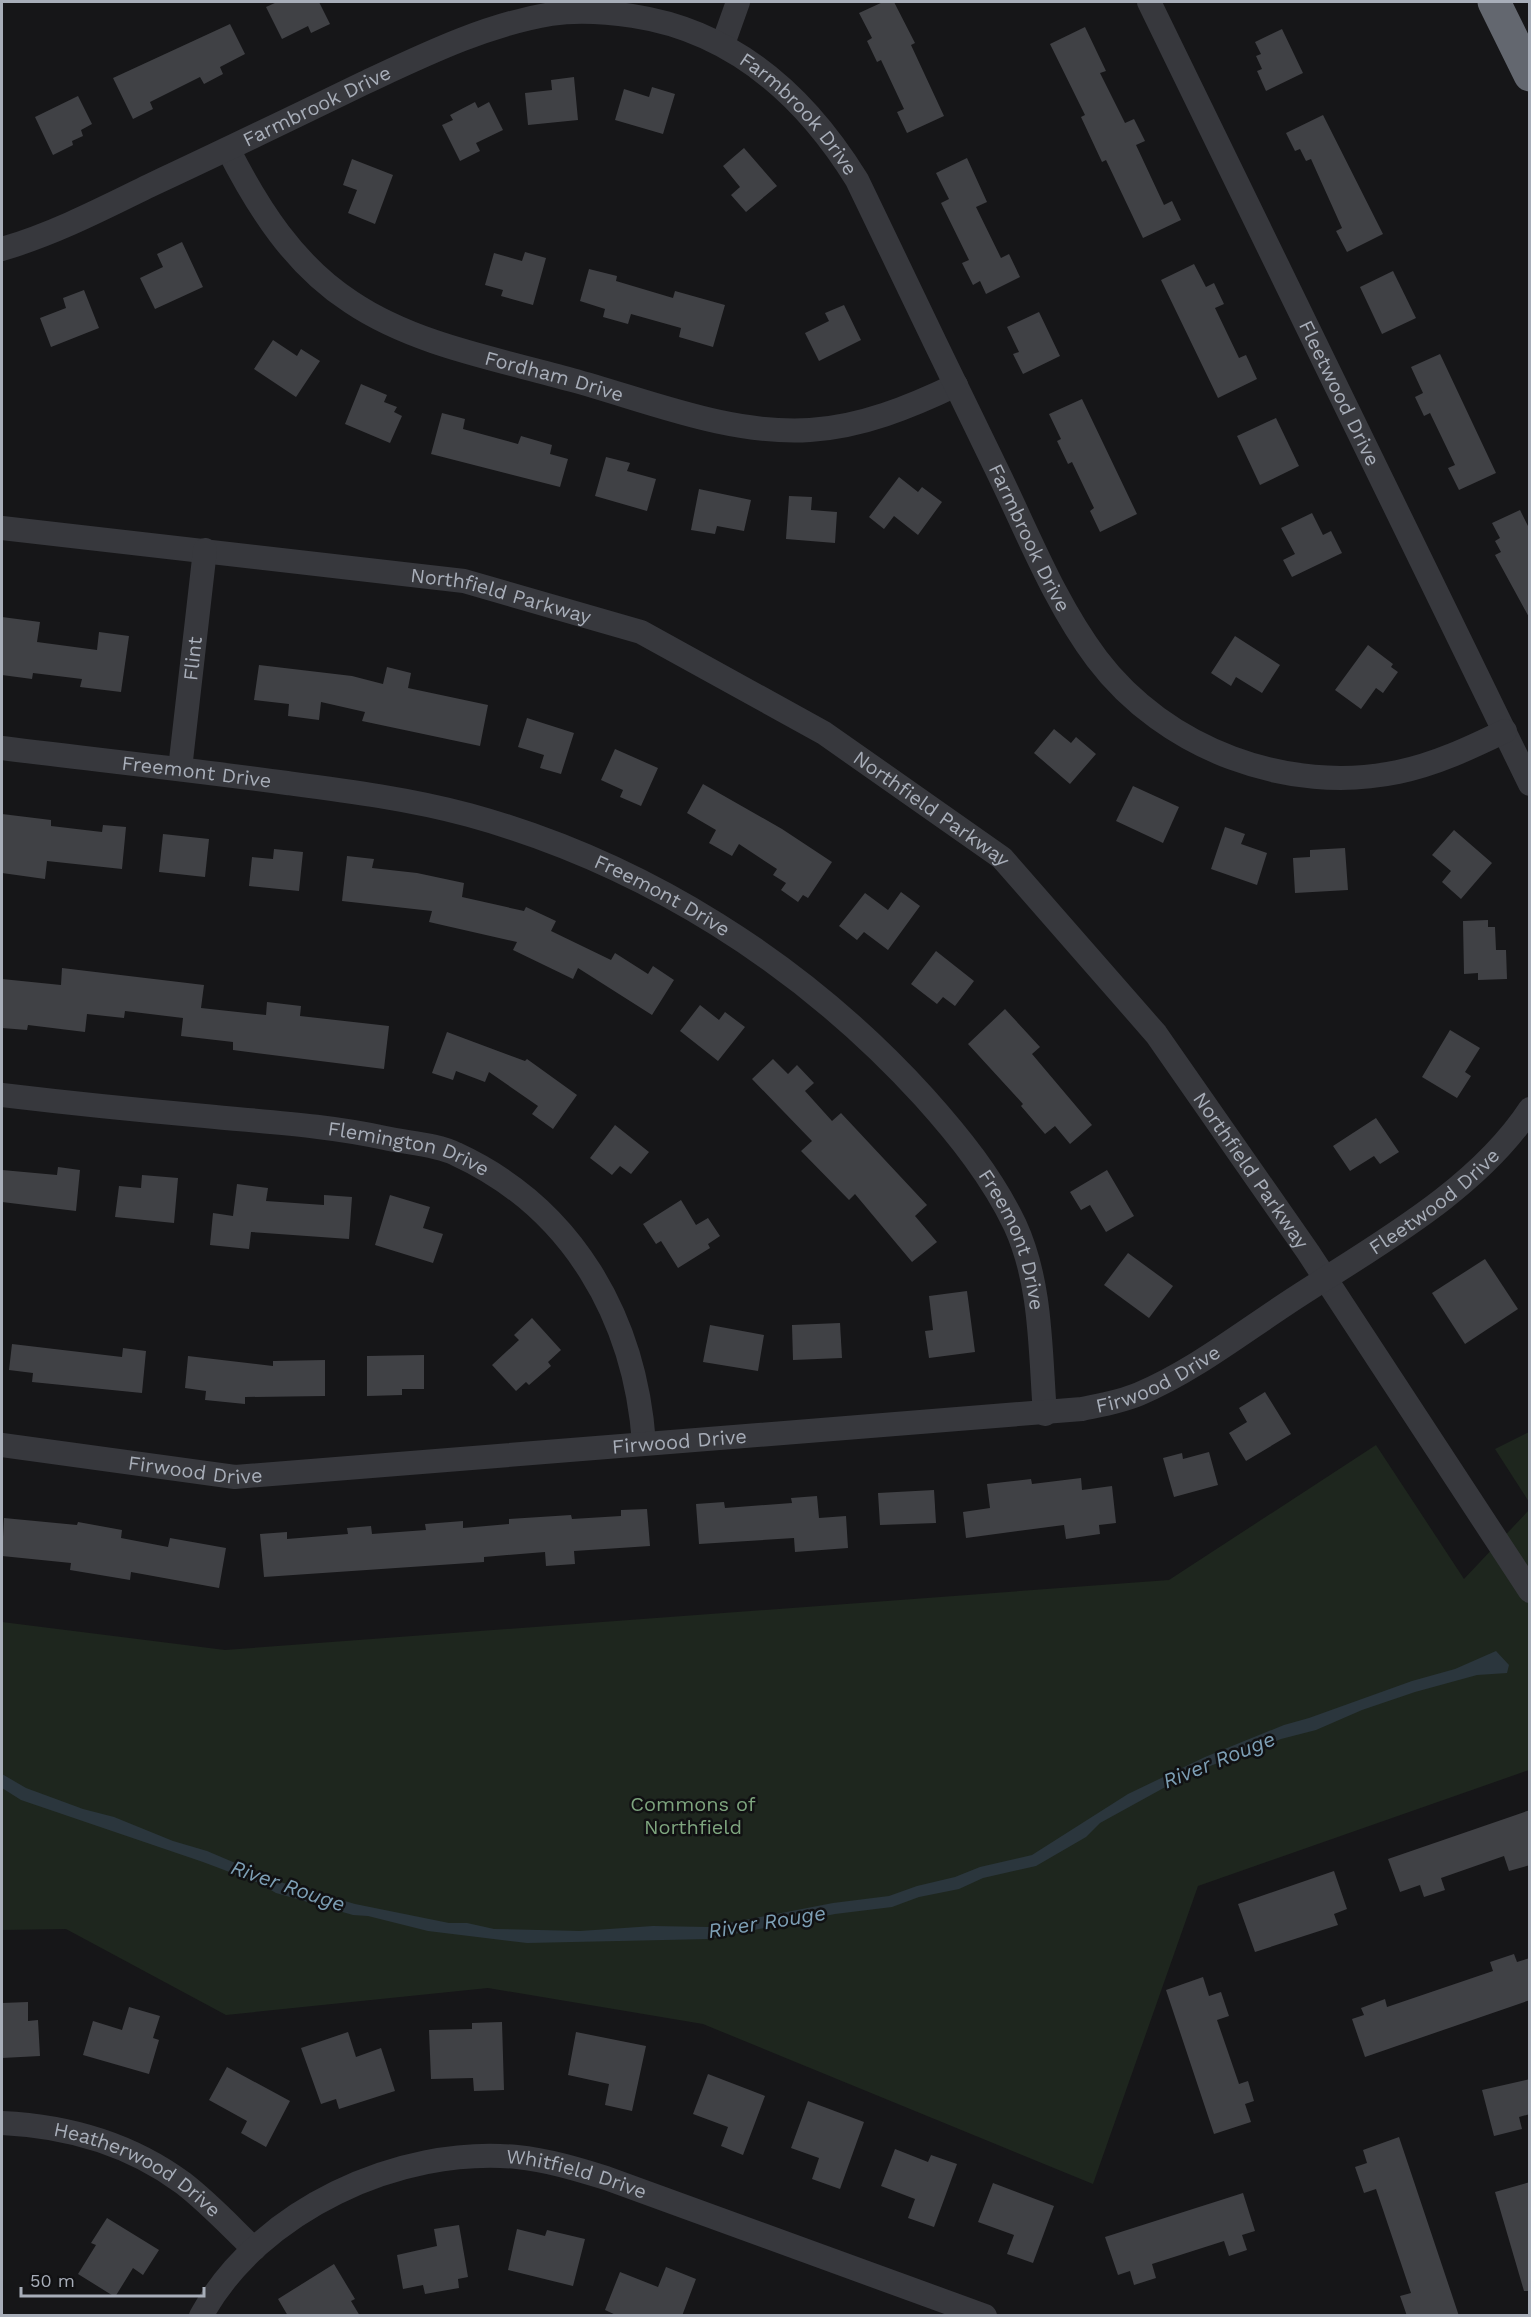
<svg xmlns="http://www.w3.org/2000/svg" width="1531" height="2317" font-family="'Work Sans',sans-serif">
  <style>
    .green { fill: #1e261e }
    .water { fill: #2b363d }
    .building { fill: #404145 }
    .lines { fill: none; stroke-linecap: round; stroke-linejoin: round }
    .minor { stroke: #37383d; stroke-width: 24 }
    .motorway { stroke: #63676f; stroke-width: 33 }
    .labels { text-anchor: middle; stroke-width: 5; stroke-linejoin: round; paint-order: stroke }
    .street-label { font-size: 20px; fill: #a8aeb9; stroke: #111113 }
    .park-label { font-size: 20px; fill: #7ea57e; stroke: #111113 }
    .water-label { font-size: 21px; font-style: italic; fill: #7d9fb5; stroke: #111113 }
  </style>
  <rect width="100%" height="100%" fill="#161618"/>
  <g class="green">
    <polygon points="1529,1432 1529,1502 1495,1449"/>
    <polygon points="1376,1445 1464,1579 1529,1510 1529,1770 1198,1886 1093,2184 703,2024 488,1988 226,2015 66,1929 2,1930 2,1622 225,1650 1169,1580"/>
  </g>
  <polygon class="water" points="1496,1651 1509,1665 1507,1673 1477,1675 1415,1692 1362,1710 1316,1730 1281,1739 1189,1774 1100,1823 1086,1837 1036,1866 983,1878 959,1889 919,1897 892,1907 835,1914 709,1939 527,1943 428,1931 368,1916 353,1915 276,1893 259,1883 203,1862 21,1800 2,1788 2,1774 26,1788 83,1809 114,1817 173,1841 207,1851 280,1882 355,1904 449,1923 467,1923 494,1929 580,1931 653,1926 708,1927 833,1903 889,1896 917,1886 955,1877 980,1867 1032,1855 1128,1794 1205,1757 1284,1725 1309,1718 1412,1681 1455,1669"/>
  <g class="building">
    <polygon points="277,2 319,2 330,24 311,33 308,26 282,39 266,7"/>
    <polygon points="883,2 894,2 915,43 911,45 944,116 907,133 897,112 904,109 881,60 877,62 867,41 872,38 859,13"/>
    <polygon points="230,24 245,54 220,67 223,74 204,84 200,77 150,102 153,109 133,119 113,78"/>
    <polygon points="1085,27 1106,71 1100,73 1125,123 1134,119 1145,141 1136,145 1164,205 1172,201 1181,220 1143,238 1106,160 1102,162 1081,117 1085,115 1050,44"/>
    <polygon points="1282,29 1303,73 1266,91 1257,71 1262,69 1256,56 1261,54 1255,42"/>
    <polygon points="574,77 578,120 528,125 525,93 552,90 551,80"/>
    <polygon points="652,87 675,94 663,134 615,120 624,89 649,97"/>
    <polygon points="78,96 92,124 81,130 83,136 72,141 73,145 53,155 35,117"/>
    <polygon points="475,102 478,108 489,102 503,130 476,143 480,151 460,161 442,125 453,120 450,115"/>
    <polygon points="1323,115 1383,234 1347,252 1336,231 1342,228 1311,159 1306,161 1300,149 1295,151 1286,133"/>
    <polygon points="744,148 777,186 746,212 731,195 740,187 723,166"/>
    <polygon points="967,158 987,202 976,207 1001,258 1009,254 1020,277 986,294 980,281 973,285 962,263 969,260 941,203 949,199 936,173"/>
    <polygon points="352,159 393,175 375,224 348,213 357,190 343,185"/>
    <polygon points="182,242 203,287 155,309 140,278 163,267 157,254"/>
    <polygon points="525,252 546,258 533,305 501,296 503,290 485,285 494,253 522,261"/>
    <polygon points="1194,264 1206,287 1214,283 1224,304 1215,308 1239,358 1246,355 1257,379 1218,398 1161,280"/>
    <polygon points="589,269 617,276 616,281 673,298 675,291 725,305 713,347 679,337 681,328 631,314 628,324 603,317 605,309 580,301"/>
    <polygon points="1393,271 1416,318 1382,334 1360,287"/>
    <polygon points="84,290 99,328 51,347 40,318 66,308 63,298"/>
    <polygon points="844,305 861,340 819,361 805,333 829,321 825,313"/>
    <polygon points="1039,312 1060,356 1023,374 1013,354 1019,352 1007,327"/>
    <polygon points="273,340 297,356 301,349 320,361 296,397 254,369"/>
    <polygon points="1440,354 1496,473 1459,490 1448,468 1455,465 1430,413 1424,416 1415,397 1423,393 1411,367"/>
    <polygon points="361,384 387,395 384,402 397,407 394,412 402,416 390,443 345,424"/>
    <polygon points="1082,399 1137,514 1100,532 1090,511 1094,508 1072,462 1068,464 1057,441 1061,439 1049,414"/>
    <polygon points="442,413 465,419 463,429 518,444 521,436 552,445 550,454 568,459 560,487 431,454"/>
    <polygon points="1276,418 1299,466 1260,485 1237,436"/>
    <polygon points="606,457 630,463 627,471 656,479 647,511 595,496"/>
    <polygon points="899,477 918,492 922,487 942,502 918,535 894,516 884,529 869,517"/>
    <polygon points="699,489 751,500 744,531 717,526 715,534 691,530"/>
    <polygon points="789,496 812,497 811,510 837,512 835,543 786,539"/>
    <polygon points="1520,510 1530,530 1530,619 1495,555 1501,552 1495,541 1500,538 1492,523"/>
    <polygon points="1312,513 1323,535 1331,531 1342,553 1292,577 1283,560 1295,554 1281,528"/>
    <polygon points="2,617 40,622 37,642 97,650 99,632 129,636 121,692 80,687 82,679 33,673 32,679 2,675"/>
    <polygon points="1235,636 1280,665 1262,693 1236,677 1231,686 1211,673"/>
    <polygon points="1368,645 1393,664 1391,667 1398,672 1383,693 1376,688 1361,709 1335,690"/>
    <polygon points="259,665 352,676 383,684 387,667 411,673 408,688 488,705 480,746 362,721 365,712 321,702 319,720 288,716 289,704 254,700"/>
    <polygon points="527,718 574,733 561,774 540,768 544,755 518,747"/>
    <polygon points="1054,729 1071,743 1076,737 1096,754 1070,784 1034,753"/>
    <polygon points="615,749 658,768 641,806 620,797 623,790 601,780"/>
    <polygon points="703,784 782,829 832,862 808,898 803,895 798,902 781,890 786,883 773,875 777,869 739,844 732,856 709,843 716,830 687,813"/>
    <polygon points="1133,786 1179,807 1163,843 1116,821"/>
    <polygon points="2,814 51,820 51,826 102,832 103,825 126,827 122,869 47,861 45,879 2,873"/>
    <polygon points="1225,827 1245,834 1241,844 1267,853 1257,885 1211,869"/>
    <polygon points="1454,830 1492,863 1461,899 1442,882 1451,871 1432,855"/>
    <polygon points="163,834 209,839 205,877 159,872"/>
    <polygon points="1345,848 1348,890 1295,893 1293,858 1310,857 1310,850"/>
    <polygon points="274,849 303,852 299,891 249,886 252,857 273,859"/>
    <polygon points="347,856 374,859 372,868 417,873 464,883 462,897 524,911 526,907 556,921 551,931 611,960 615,953 648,974 653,966 674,980 652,1015 578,968 573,979 513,950 517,942 429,922 432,911 342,901"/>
    <polygon points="901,892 920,906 888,950 864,932 857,940 839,926 865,893 888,910"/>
    <polygon points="1488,920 1488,927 1495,927 1496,950 1506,950 1507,979 1478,980 1478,973 1464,974 1463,921"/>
    <polygon points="936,951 974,981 955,1006 943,997 937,1004 911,984"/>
    <polygon points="62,968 204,985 201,1008 266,1015 267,1002 301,1006 300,1016 389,1026 384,1069 233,1050 233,1042 181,1036 183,1018 125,1011 124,1018 87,1014 85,1032 28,1025 27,1030 2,1028 2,979 61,985"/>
    <polygon points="700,1005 719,1020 725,1012 745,1027 718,1061 680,1031"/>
    <polygon points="1005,1009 1040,1047 1032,1054 1092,1125 1070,1144 1055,1126 1045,1134 1021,1106 1023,1104 968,1044"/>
    <polygon points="1450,1030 1480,1048 1465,1072 1471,1076 1457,1098 1422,1077"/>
    <polygon points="447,1032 525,1061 527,1059 577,1095 553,1129 532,1114 538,1106 489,1072 485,1082 456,1071 453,1080 432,1073"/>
    <polygon points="773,1059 788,1074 797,1065 814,1083 805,1091 832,1121 841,1113 927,1205 915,1216 937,1242 912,1262 855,1194 849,1200 801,1151 812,1141 752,1079"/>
    <polygon points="1376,1118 1399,1152 1380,1164 1374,1156 1350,1171 1333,1146"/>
    <polygon points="615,1125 649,1152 631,1174 620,1166 612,1175 590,1158"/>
    <polygon points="58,1167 80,1170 76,1211 2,1202 2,1170 57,1175"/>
    <polygon points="1107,1170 1134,1216 1106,1232 1090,1205 1081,1210 1070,1192"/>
    <polygon points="142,1175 178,1178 174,1223 115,1217 119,1186 141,1188"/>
    <polygon points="237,1184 268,1188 266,1201 324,1205 324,1195 352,1197 349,1239 251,1232 249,1249 210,1245 213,1213 233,1216"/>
    <polygon points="390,1195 430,1207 423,1228 443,1234 433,1263 375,1245"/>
    <polygon points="681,1200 696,1225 708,1218 720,1236 708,1244 710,1248 678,1268 661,1241 656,1244 643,1224"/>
    <polygon points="1128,1253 1173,1286 1149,1318 1104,1285"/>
    <polygon points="1485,1259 1518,1309 1465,1344 1432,1293"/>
    <polygon points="967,1291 975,1352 929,1358 925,1331 933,1330 929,1296"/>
    <polygon points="532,1318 561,1350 548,1362 551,1366 529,1385 526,1382 516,1391 492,1365 519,1340 514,1335"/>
    <polygon points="840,1323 842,1358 793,1360 792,1325"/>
    <polygon points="710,1325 764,1335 758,1371 703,1362"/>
    <polygon points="12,1344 122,1357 123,1348 146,1351 142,1393 32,1382 33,1373 9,1370"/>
    <polygon points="424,1355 424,1389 402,1389 402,1395 367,1396 367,1356"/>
    <polygon points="188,1356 273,1366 273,1361 325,1360 325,1396 245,1397 245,1404 205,1400 206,1391 185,1388"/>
    <polygon points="1265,1392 1291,1434 1246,1461 1229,1433 1247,1422 1239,1408"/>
    <polygon points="1209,1452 1218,1485 1174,1497 1163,1458 1182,1453 1183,1459"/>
    <polygon points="1081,1478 1082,1490 1112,1486 1116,1523 1099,1525 1100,1534 1066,1539 1064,1525 966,1538 963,1512 990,1508 987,1484 1031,1479 1032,1484"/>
    <polygon points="934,1490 936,1523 880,1525 878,1493"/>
    <polygon points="817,1496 819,1518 846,1516 848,1548 795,1552 794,1538 699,1544 696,1504 724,1502 725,1508 792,1503 791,1498"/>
    <polygon points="647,1509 650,1546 574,1551 575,1564 546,1566 545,1552 484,1557 484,1562 264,1577 260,1534 287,1532 287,1539 348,1534 347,1528 371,1526 372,1534 426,1530 425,1524 463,1521 463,1528 509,1524 509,1519 571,1515 572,1519 621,1516 621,1510"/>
    <polygon points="4,1518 77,1525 78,1522 122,1530 121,1538 168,1547 170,1538 226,1548 219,1588 131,1572 130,1580 70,1570 71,1563 2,1556"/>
    <polygon points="1530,1810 1530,1865 1509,1871 1504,1856 1441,1878 1445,1890 1424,1897 1420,1885 1400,1892 1388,1859"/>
    <polygon points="1334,1871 1347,1909 1334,1914 1338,1925 1255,1952 1238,1904"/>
    <polygon points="1514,1954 1517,1962 1530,1958 1530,2000 1365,2057 1352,2019 1364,2015 1361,2008 1385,1999 1387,2007 1493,1971 1490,1962"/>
    <polygon points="1203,1977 1209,1996 1221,1992 1229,2016 1217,2020 1239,2084 1248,2081 1254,2101 1245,2104 1251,2122 1214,2134 1166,1990"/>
    <polygon points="28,2002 28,2021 38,2020 40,2056 2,2058 2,2003"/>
    <polygon points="129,2007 160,2016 153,2038 159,2040 149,2074 83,2055 93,2021 122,2030"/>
    <polygon points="502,2022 504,2090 474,2091 473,2078 431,2079 429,2030 472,2029 472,2023"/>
    <polygon points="348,2032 356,2057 381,2048 395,2091 339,2109 336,2099 321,2104 301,2048"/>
    <polygon points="576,2032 646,2046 632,2111 605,2105 609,2084 568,2075"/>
    <polygon points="227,2067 290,2101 266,2147 241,2133 247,2121 209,2100"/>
    <polygon points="708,2074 765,2096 743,2155 721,2146 728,2127 693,2114"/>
    <polygon points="1530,2079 1530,2114 1519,2117 1522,2129 1494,2136 1482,2090"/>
    <polygon points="808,2101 864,2122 840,2189 812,2179 819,2158 791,2148"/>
    <polygon points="1399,2137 1459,2316 1407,2316 1400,2296 1411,2293 1376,2189 1364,2193 1355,2167 1367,2163 1363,2150"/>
    <polygon points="895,2149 928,2162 931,2155 957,2164 934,2227 908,2218 915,2199 881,2186"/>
    <polygon points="1530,2182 1530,2291 1524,2291 1495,2192"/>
    <polygon points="993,2183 1054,2206 1033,2263 1007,2254 1014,2235 978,2222"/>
    <polygon points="1243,2193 1255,2231 1242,2235 1247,2250 1229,2256 1224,2241 1152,2264 1156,2278 1134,2285 1130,2271 1118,2275 1105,2237"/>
    <polygon points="107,2218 159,2250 143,2275 133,2268 115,2297 78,2274 96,2245 91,2243"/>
    <polygon points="459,2225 468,2277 458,2279 459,2288 425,2294 423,2285 403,2289 397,2255 437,2246 434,2229"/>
    <polygon points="517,2229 545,2236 547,2230 585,2239 573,2286 508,2270"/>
    <polygon points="334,2264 355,2299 351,2301 360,2316 288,2316 278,2299"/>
    <polygon points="666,2267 696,2279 682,2316 618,2316 605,2310 620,2272 658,2287"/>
  </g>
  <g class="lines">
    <g class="minor">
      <path id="s1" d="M1149 2 1530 784"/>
      <polyline points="723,44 738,2"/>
      <path id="s2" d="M228 149C258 208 294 265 351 302 415 345 498 359 572 380 649 401 729 435 810 430 861 427 910 407 956 385"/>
      <path id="s3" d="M2 249C54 234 104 208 153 184 224 151 294 117 364 83 424 55 485 25 551 14 578 10 606 12 633 16 733 31 805 96 857 180 902 275 949 371 995 466 1027 531 1054 602 1097 659 1165 749 1288 795 1398 772 1436 764 1470 748 1505 731"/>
      <path id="s4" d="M2 528 464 581 641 632 824 733 1002 858 1156 1034 1308 1252 1530 1591"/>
      <path id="s5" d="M2 748C97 760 192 770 287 783 348 791 410 799 469 815 644 863 803 964 924 1097 959 1136 992 1177 1015 1225 1042 1284 1040 1351 1045 1414"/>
      <path id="s6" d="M180 769 205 550"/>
      <path id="s7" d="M2 1095C69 1103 137 1110 205 1116 265 1122 326 1125 385 1138 407 1143 436 1144 456 1154 573 1208 635 1318 644 1443"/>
      <path id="s8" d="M2 1445 235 1477 1082 1409C1101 1405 1120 1402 1139 1394 1191 1372 1239 1335 1286 1304 1369 1249 1475 1193 1530 1109"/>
      <path id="s9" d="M2 2123C67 2126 130 2144 183 2183 209 2203 231 2227 254 2249"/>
      <path id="s10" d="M201 2316C259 2210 399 2146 517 2157 547 2160 577 2169 606 2178L985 2316"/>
    </g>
    <polyline class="motorway" points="1494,2 1530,75"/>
  </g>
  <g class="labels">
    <g class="street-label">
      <text dy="7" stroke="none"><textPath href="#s3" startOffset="346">Farmbrook Drive</textPath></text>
      <text dy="7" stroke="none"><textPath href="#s3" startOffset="879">Farmbrook Drive</textPath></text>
      <text dy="7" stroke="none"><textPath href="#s2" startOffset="416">Fordham Drive</textPath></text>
      <text dy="7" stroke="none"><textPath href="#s1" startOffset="435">Fleetwood Drive</textPath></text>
      <text dy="7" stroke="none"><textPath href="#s3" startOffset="1365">Farmbrook Drive</textPath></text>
      <text dy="7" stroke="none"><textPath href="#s4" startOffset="504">Northfield Parkway</textPath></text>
      <text dy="7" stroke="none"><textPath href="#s6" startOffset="111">Flint</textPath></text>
      <text dy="7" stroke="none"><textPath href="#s5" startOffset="196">Freemont Drive</textPath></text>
      <text dy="7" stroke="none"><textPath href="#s4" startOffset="990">Northfield Parkway</textPath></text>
      <text dy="7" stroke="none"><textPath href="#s5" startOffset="682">Freemont Drive</textPath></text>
      <text dy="7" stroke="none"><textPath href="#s7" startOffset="411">Flemington Drive</textPath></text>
      <text dy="7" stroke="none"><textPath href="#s4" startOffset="1476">Northfield Parkway</textPath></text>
      <text dy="7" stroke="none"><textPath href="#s8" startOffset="1497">Fleetwood Drive</textPath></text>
      <text dy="7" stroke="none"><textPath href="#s5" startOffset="1185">Freemont Drive</textPath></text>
      <text dy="7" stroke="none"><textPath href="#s8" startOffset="1167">Firwood Drive</textPath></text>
      <text dy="7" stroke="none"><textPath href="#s8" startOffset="681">Firwood Drive</textPath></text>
      <text dy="7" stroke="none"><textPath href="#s8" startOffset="195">Firwood Drive</textPath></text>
      <text dy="7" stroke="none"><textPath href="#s9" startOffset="146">Heatherwood Drive</textPath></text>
      <text dy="7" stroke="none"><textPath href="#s10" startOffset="434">Whitfield Drive</textPath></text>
    </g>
    <g class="park-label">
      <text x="693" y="1811">Commons of<tspan x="693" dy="23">Northfield</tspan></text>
    </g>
    <g class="water-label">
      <text transform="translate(1219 1760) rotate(-22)" y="7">River Rouge</text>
      <text transform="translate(288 1886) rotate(19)" y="7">River Rouge</text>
      <text transform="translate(767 1922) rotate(-9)" y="7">River Rouge</text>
    </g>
  </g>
  <rect width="1531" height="2317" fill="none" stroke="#a8aeb9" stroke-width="6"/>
  <path d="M21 2287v9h183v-9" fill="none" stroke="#a8aeb9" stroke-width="3"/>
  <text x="30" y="2287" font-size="18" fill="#a8aeb9" stroke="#111113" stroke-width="4.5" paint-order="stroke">50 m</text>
</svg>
